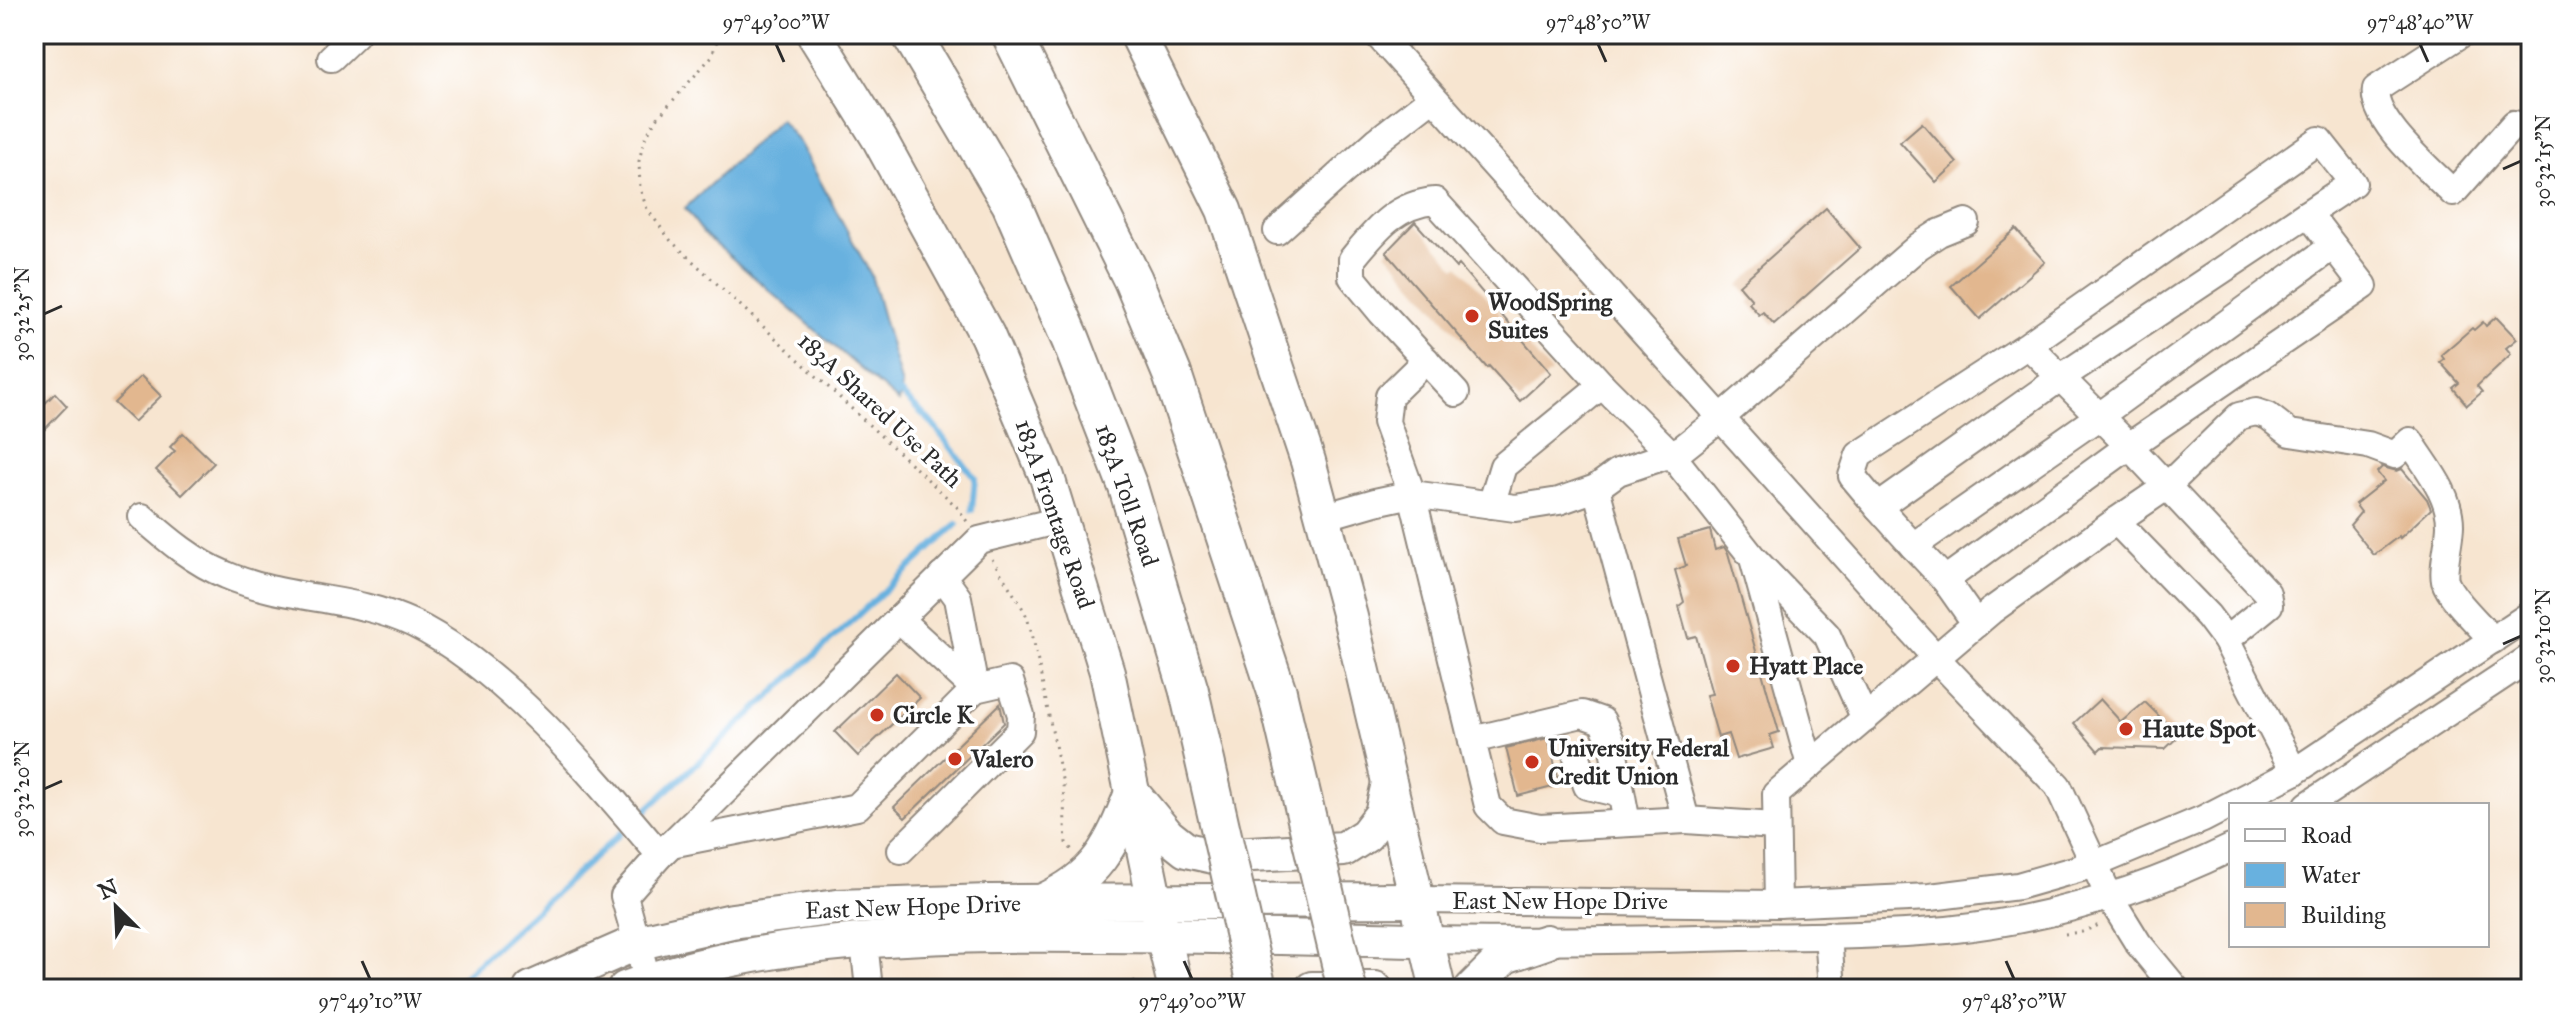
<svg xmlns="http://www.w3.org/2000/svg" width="2565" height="1023" font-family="'IM FELL Great Primer',serif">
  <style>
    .water { fill: #68b1df; stroke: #4a6e85; stroke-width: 2 }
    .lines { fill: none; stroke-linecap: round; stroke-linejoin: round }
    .stream { stroke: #68b1df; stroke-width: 6 }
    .building { fill: #e2b78f }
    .minor-casing { stroke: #91887e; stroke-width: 30 }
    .major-casing { stroke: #91887e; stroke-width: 38 }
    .highway-casing { stroke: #91887e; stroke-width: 42 }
    .path { stroke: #91887e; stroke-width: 3; stroke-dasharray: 2 6; stroke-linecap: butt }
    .minor { stroke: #fff; stroke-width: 26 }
    .major { stroke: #fff; stroke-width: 34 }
    .highway { stroke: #fff; stroke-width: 38 }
    .highway-bridge-casing { stroke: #91887e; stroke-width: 42; stroke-linecap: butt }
    .highway-bridge { stroke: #fff; stroke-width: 38 }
    .ticks { fill: none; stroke: #2b2b2b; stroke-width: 3 }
    .poi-dot { fill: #c8321e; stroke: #fff; stroke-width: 3 }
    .labels { text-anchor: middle; stroke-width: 7; stroke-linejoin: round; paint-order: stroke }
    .poi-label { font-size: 24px; font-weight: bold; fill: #2b2b2b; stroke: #fff; text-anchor: start }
    .street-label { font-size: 24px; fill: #2b2b2b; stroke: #fff }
    .neatline { fill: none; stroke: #2b2b2b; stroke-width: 3 }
    .ticks-label { font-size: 20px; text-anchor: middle; fill: #2b2b2b }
  </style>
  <rect width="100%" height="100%" fill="#fff"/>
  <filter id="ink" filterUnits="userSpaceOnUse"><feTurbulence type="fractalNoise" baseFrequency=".0125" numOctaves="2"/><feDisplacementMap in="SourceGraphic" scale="16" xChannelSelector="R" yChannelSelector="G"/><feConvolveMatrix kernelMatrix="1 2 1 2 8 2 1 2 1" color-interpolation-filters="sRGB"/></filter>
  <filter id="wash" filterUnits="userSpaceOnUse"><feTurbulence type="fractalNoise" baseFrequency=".006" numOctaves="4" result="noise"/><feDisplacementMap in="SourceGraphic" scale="32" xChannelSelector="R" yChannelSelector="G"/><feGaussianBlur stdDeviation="1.8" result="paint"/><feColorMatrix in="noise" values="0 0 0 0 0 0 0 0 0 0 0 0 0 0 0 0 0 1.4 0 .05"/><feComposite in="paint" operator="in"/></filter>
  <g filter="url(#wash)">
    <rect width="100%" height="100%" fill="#f7e5d0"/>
    <polygon class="water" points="780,119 800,144 871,275 902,386 899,402 704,234 685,208"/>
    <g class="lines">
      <g class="stream">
        <polyline points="897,390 930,421 975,478 972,510"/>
        <polyline points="644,812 957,524"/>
        <polyline points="450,989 621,833"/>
      </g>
    </g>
    <g id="blocks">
      <g class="building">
        <polygon points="1922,123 1957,163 1936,182 1900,142"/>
        <polygon points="1826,208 1860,248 1774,324 1763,312 1759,315 1749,303 1752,300 1739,285"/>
        <polygon points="1415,222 1456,268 1459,265 1551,373 1520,401 1489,366 1487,368 1386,252"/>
        <polygon points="2016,229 2045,262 1980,319 1951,286"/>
        <polygon points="2496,317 2517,339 2506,348 2511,354 2477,386 2482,392 2467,405 2453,388 2459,383 2440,362 2444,359 2441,355 2472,328 2474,330 2483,322 2486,326"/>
        <polygon points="141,376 161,396 134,422 114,403"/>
        <polygon points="55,393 67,406 45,429 34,418 34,415"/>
        <polygon points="183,433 214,463 182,495 156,470 175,451 170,447"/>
        <polygon points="2382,467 2397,471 2402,469 2427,499 2431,509 2400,538 2399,536 2374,555 2350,525 2361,512 2355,504 2384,481 2377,472"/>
        <polygon points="1710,530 1715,550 1724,547 1728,553 1779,732 1770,735 1774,748 1736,759 1728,734 1718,737 1706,695 1712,694 1696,636 1688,638 1679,606 1684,602 1675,570 1686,566 1678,539"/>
        <polygon points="896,673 920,698 858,756 835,732"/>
        <polygon points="2100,699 2121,722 2145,702 2179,736 2165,749 2102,747 2098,751 2074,723"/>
        <polygon points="1000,704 1004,723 905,818 894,807"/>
        <polygon points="1548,738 1560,785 1518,796 1506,748"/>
      </g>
    </g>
  </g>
  <g filter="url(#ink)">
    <use href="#blocks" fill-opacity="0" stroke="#91887e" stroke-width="2"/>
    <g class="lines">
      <defs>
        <g id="minor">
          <polyline points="1377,34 1936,658 2058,786 2109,896 2138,943 2176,989"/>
          <path d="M2461 34 2376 89C2370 120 2432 171 2453 193L2514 124 2531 129"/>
          <polyline points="331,58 356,34"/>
          <polyline points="1277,231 1378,140 1432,98"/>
          <polyline points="2028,345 2319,140 2353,183 2060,378 1878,507 1852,476 1859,455 2028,345 2129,446 2267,593 2269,605 2226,640"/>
          <polyline points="1426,360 1389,396 1386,422 1412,494 1488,806 1503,821 1540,828 1686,820"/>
          <polyline points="1602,385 1671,454 1753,558 1827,635 1865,719"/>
          <path d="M1456 393 1381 312 1352 277V259C1376 230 1396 204 1435 201L1602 385 1503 466 1491 505"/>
          <polyline points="1596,488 1686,820 1775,826"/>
          <polyline points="1878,507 1913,546 2098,417 2333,246"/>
          <path d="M142 517C168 540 194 562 226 575 286 601 354 595 414 624 504 668 595 778 660 855"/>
          <polyline points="1323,517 1375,502 1412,494 1515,508 1559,501 1596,488 1618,472 1671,454 1683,448 1722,417 1919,246 1939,233 1966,222"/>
          <path d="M2116 521 2166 487 2239 416 2256 412 2268 416 2290 433 2368 445 2395 455 2410 441C2426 467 2450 493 2450 525 2450 540 2442 568 2445 581 2450 598 2481 626 2493 640"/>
          <polyline points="1913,546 1945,580 2129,446 2364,286 2308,213"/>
          <polyline points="1754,562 1810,765"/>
          <polyline points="1945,580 1976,624"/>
          <polyline points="899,619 975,689 1010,681 1021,715 1020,731 901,850"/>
          <polyline points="1472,740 1582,714 1602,721 1612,743 1627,823"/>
          <polyline points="1576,754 1587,786 1621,794"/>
          <polyline points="2308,805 2531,657"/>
          <polyline points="671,844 857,807 975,689 958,598 942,576"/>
          <polyline points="1418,900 1778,904 1930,897 2018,886 2095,864 2203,819 2294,772 2531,614"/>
          <polyline points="1778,904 1776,794 1991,611 2116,521 2208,616 2226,640 2294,772"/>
          <polyline points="1828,935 1832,989"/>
          <path d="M1426 940C1531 942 1636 940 1741 937 1810 936 1879 936 1947 930 2045 920 2143 891 2231 848"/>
          <polyline points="864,942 869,989"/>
          <polyline points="650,989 624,896 660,855 979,540 1060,520"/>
        </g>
        <g id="major">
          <polyline points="814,34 880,140 987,335 1047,477 1107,672 1155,902 1176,989"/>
          <polyline points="1137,34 1224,210 1308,461 1350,617 1438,989"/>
          <path d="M1043 901C1097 877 1111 847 1132 793L1167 835 1186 850 1213 856 1344 849 1366 835 1382 814 1389 783"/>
          <polyline points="531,989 636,943 732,921 837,907 989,902 1418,900"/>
          <path d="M625 989C774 935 941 933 1098 935 1208 935 1317 938 1426 940"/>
          <polyline points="1312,989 1375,989"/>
          <polyline points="1472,989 1505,956 1546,942"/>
        </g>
        <g id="highway">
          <polyline points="911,34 1011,203 1071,340 1128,487 1189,691"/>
          <polyline points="1011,34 1133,280 1172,374 1277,692"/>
        </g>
      </defs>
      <use href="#minor" class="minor-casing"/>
      <use href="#major" class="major-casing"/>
      <use href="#highway" class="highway-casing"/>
      <g class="path">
        <polyline points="719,34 712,56 655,121 644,140 639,161 640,189 647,209 671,241 938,489 958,508 968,523"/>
        <polyline points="992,559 1025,612 1032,633 1063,784 1066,843 1073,851"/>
        <polyline points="2065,934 2082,932 2099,925"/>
        <polyline points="1129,989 1135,980 1134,975"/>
      </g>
      <use href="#minor" class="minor"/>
      <use href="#major" class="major"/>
      <use href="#highway" class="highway"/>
      <defs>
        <g id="highway-bridge">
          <polyline points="1189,691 1257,989"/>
          <polyline points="1277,692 1347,989"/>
        </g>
      </defs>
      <use href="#highway-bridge" class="highway-bridge-casing"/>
      <use href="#highway-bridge" class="highway-bridge"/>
    </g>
  </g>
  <path class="ticks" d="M776 44 784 62M1598 44 1606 62M2420 44 2428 62M2503 169 2521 161M44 314 62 306M2503 644 2521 636M44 789 62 781M362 961 370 979M1184 961 1192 979M2006 961 2014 979"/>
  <g class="poi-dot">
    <circle cx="1472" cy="316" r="8"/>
    <circle cx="1733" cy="666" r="8"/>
    <circle cx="877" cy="715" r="8"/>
    <circle cx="2126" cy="729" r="8"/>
    <circle cx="955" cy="759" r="8"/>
    <circle cx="1532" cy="762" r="8"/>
  </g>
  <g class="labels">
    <g class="poi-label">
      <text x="1488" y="310">WoodSpring<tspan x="1488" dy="28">Suites</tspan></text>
      <text x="1749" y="674">Hyatt Place</text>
      <text x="893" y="723">Circle K</text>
      <text x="2142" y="737">Haute Spot</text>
      <text x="1548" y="756">University Federal<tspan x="1548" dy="28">Credit Union</tspan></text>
      <text x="971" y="767">Valero</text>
    </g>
    <g class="street-label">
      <text transform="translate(880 410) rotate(43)" y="8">183A Shared Use Path</text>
      <text transform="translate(1127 495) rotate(71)" y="8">183A Toll Road</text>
      <text transform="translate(1055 514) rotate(71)" y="8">183A Frontage Road</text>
      <text x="1560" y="909">East New Hope Drive</text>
      <text transform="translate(913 907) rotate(-2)" y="8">East New Hope Drive</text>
    </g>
  </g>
  <rect width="2565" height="1023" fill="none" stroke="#fff" stroke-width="88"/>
  <rect x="2229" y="803" width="260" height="144" fill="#ffffff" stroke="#aaaaaa" stroke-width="2"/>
  <rect x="2245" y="829" width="40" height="12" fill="#ffffff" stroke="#aaaaaa" stroke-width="2"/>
  <text x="2301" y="843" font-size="24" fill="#2b2b2b">Road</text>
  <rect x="2245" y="863" width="40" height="24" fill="#68b1df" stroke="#aaaaaa" stroke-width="2"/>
  <text x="2301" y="883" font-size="24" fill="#2b2b2b">Water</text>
  <rect x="2245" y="903" width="40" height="24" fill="#e2b78f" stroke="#aaaaaa" stroke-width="2"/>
  <text x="2301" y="923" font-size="24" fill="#2b2b2b">Building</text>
  <g transform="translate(116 907) rotate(336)" stroke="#ffffff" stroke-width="6" paint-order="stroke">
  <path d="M0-6L14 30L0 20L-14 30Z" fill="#2b2b2b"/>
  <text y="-12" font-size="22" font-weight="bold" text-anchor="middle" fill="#2b2b2b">N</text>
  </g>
  <rect x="44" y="44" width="2477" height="935" class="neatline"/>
  <g class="ticks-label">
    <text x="776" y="29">97°49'00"W</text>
    <text x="1598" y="29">97°48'50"W</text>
    <text x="2420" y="29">97°48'40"W</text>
    <text transform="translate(2543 161) rotate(-90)" y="7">30°32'15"N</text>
    <text transform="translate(22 314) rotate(-90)" y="7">30°32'25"N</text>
    <text transform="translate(2543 636) rotate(-90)" y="7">30°32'10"N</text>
    <text transform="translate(22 789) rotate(-90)" y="7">30°32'20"N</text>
    <text x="370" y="1008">97°49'10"W</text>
    <text x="1192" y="1008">97°49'00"W</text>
    <text x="2014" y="1008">97°48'50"W</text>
  </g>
</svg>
